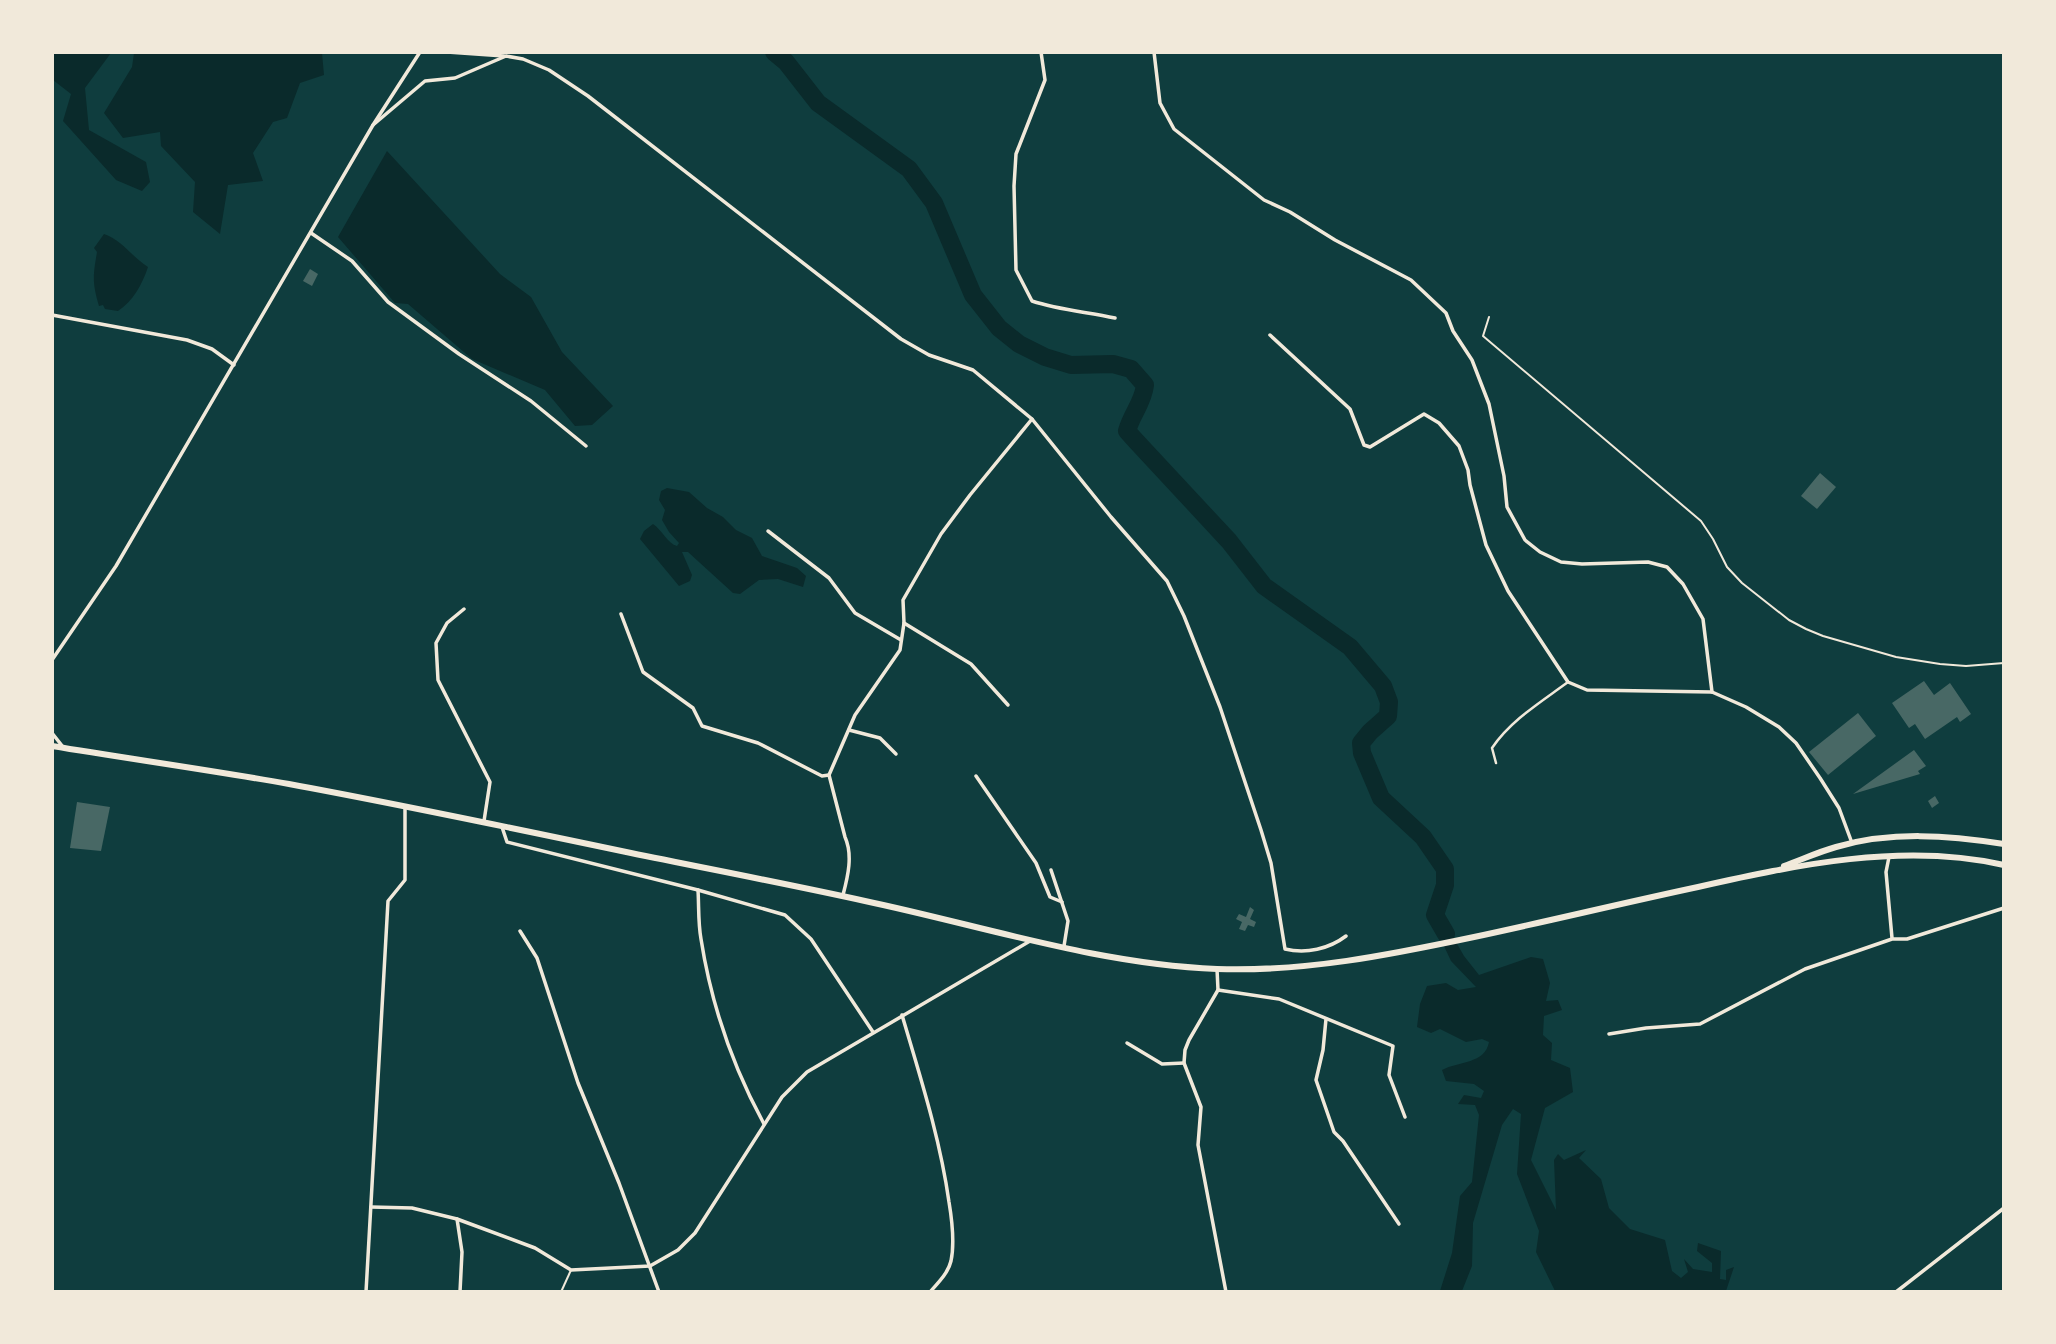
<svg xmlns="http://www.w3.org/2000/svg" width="2056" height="1344" font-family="'Playfair Display',serif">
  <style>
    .water { fill: #0a2a2b }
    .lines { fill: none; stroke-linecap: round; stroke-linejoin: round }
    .river { stroke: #0a2a2b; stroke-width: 18 }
    .building { fill: #486865 }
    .service { stroke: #f1e9da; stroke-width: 2 }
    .pedestrian { stroke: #f1e9da; stroke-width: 2.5 }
    .minor { stroke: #f1e9da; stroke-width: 3.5 }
    .primary { stroke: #f1e9da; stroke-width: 6 }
  </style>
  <rect width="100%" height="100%" fill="#0f3d3e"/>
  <g class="water">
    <polygon points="52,53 111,53 85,88 89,130 146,162 150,182 142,191 116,180 63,121 71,94 53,80"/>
    <polygon points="134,53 322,53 324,75 300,83 287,118 273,122 253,153 263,181 228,185 220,234 193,212 195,182 161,146 160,132 123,138 104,113 132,67"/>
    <polygon points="387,151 500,274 531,297 562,352 613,406 592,425 575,426 545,390 472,359 408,304 395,303 338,237"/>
    <path d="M104 234C122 240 132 257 148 267 142 285 133 301 118 311L105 309 103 305 99 306C92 282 93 276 97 252L94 248Z"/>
    <path d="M667 488 689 492 707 508 723 517 736 530 752 538 762 556 797 568 806 576 803 587 778 579 759 580 740 594 733 593 688 552H682L692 575 690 581 679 586 640 539 644 531 653 524C662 530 668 544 677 546L679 543 669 532 662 520 665 510 659 500 661 491Z"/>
    <path d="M1435 915 1441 916 1464 956 1479 975 1531 957 1543 959 1550 983 1546 1001 1558 1000 1562 1010 1544 1016 1543 1035 1552 1043 1551 1060 1570 1068 1573 1092 1545 1108 1531 1160 1556 1210 1554 1160 1558 1154 1564 1160 1586 1150 1579 1158 1601 1179 1609 1208 1630 1229 1665 1240 1672 1271 1681 1278 1688 1272 1684 1259 1693 1269 1712 1272V1263L1697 1251 1698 1243 1721 1251 1720 1279 1726 1280V1270L1734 1267 1726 1291H1555L1536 1252 1539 1231 1517 1174 1521 1114 1513 1109 1502 1125 1473 1223 1472 1266 1462 1291H1440L1452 1253 1460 1196 1472 1182 1479 1115 1475 1105 1458 1104 1464 1095 1481 1098 1484 1091 1474 1084 1446 1081 1442 1070C1459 1061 1485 1064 1489 1042L1482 1039 1466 1042 1440 1029 1431 1033 1417 1027 1420 1004 1427 986 1446 983 1458 990 1476 987 1451 961 1430 916Z"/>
  </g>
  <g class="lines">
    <path class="river" d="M774 52 786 62 818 103 909 169 934 203 973 295 999 328 1019 344 1045 357 1071 365 1113 364 1131 369 1145 385C1143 403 1132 413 1127 431L1136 441 1229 541 1264 586 1350 647 1383 686 1389 702 1388 716 1370 732 1361 743 1362 753 1381 798 1423 837 1445 869V885L1435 915 1446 934"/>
  </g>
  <g class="building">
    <polygon points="310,269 318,274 312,286 303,281"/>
    <polygon points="1820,473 1836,487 1817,509 1801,496"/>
    <polygon points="1924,681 1934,695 1950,683 1971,714 1960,722 1957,717 1925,739 1915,724 1909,728 1892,703"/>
    <polygon points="1858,713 1876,736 1828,775 1809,752"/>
    <polygon points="1914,750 1926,766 1918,771 1920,774 1853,794"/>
    <polygon points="1935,796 1939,803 1932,808 1928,801"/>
    <polygon points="77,802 110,807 101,851 70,848"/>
    <polygon points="1250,907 1254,910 1250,919 1256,922 1254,927 1248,925 1245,931 1239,929 1242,922 1236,919 1239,914 1246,917"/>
  </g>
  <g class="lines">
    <g class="service">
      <polyline points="1489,317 1483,336 1701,521 1713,539 1727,567 1742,583 1789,620 1806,629 1823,636 1896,657 1940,664 1966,666 2004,663"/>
      <polyline points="561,1292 571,1270"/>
    </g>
    <path class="pedestrian" d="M1496 763 1492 748C1511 720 1541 702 1568 682"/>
    <g class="minor">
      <polyline points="447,52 504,56"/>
      <path d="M1041 52 1045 80 1016 154 1014 186 1016 270 1032 301C1059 310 1088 312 1115 318"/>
      <polyline points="1154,52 1160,103 1174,129 1264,200 1290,212 1335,240 1411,280 1446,313 1453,331 1472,360 1489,404 1504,476 1507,507 1525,540 1540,552 1561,562 1582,564 1648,562 1667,567 1683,584 1703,619 1712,692"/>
      <path d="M373 125 425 81 455 78 506 56 523 59 549 70 588 96 901 339 929 355 973 370 1032 419 1111 517 1167 581 1184 616 1220 707 1261 830 1271 863 1285 949C1306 954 1329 949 1346 936"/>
      <polyline points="311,233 352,261 388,302 459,354 531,401 586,446"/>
      <polyline points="52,315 187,340 212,349 234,365"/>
      <polyline points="1270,335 1350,409 1364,445 1370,447 1424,414 1439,423 1459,446 1468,470 1470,485 1486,545 1508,591 1568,682 1587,690 1712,692 1746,707 1779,727 1796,743 1820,778 1839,808 1852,843"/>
      <polyline points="768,531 829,578 855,613 901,640"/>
      <polyline points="464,609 447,623 436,643 438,680 490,782 484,821"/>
      <polyline points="621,614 643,672 693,708 702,726 758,743 822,776 829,775"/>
      <polyline points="904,623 971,664 1008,705"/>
      <polyline points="52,660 116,566 373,125 420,52"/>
      <polyline points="849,730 880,738 896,754"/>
      <polyline points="52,733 63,747"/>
      <polyline points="976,776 1036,863 1050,897 1062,902"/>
      <polyline points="502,827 507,842 698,890 785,915 811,939 873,1032"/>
      <polyline points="1889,857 1886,872 1892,938"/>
      <polyline points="1051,870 1068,921 1064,946"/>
      <path d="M698 890C699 906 698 923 701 939 711 1003 733 1067 764 1124"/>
      <path d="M843 895C848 876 853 855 845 837L829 775 855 715 900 650 904 623 903 600 941 534 970 495 1032 419"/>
      <polyline points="520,931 537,958 578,1083 619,1183 659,1292"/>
      <polyline points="1217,969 1218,990 1189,1040 1185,1050 1184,1063 1201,1107 1198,1145 1226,1292"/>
      <polyline points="1218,990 1279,999 1393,1046 1389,1075 1405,1117"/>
      <path d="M902 1015C920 1076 940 1138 949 1202 952 1220 955 1242 951 1261 948 1273 939 1282 930 1292"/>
      <polyline points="1326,1019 1323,1050 1316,1080 1334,1132 1343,1141 1399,1224"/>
      <polyline points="1609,1034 1646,1028 1700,1024 1805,969 1892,939 1907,939 2004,908"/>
      <polyline points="1127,1043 1162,1064 1184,1063"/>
      <polyline points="371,1207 412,1208 457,1219 535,1248 571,1270 650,1266 678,1250 695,1233 782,1097 807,1072 1030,941"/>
      <polyline points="457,1219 462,1252 460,1292"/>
      <polyline points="366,1292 388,901 405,880 405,808"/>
      <polyline points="1896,1292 2004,1208"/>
    </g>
    <g class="primary">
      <path d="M52 746C131 759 210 770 289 784 403 805 517 829 631 853 709 869 788 884 865 901 983 926 1097 964 1217 969 1305 972 1389 955 1474 937 1549 921 1623 903 1698 887 1796 865 1903 842 2004 865"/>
      <path d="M1784 866C1801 860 1818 852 1836 847 1891 831 1948 835 2004 844"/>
    </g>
  </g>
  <rect width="2056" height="1344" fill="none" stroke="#f1e9da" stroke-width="108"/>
</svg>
